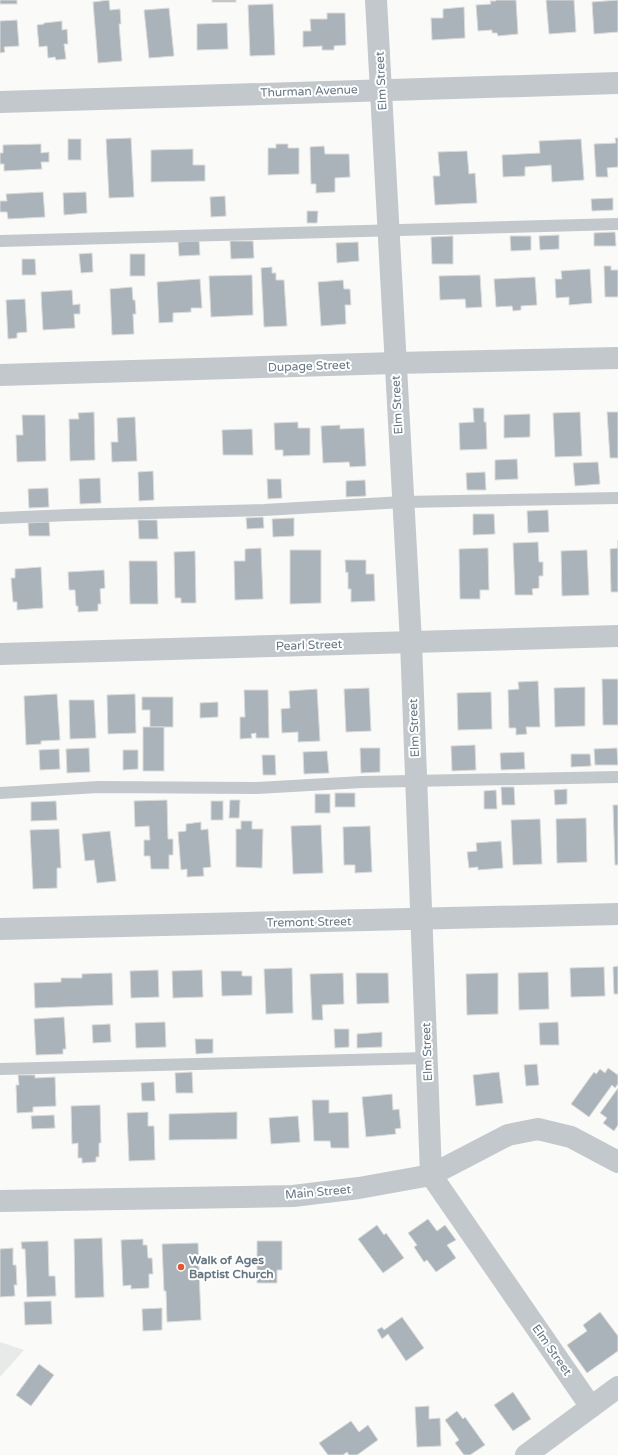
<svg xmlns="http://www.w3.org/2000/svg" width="618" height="1455" font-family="'Varela Round',sans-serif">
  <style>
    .built { fill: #e8e9e9 }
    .building { fill: #aab3b9; stroke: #dcdcda }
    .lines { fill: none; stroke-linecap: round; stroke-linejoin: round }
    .lane { stroke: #c3c8cc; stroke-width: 12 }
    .street { stroke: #c3c8cc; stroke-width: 22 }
    .poi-dot { fill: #e4572e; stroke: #fff; stroke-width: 1.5 }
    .labels { text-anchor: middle; stroke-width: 4; stroke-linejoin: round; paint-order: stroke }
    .street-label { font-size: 12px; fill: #657683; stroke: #fff }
    .poi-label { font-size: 12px; font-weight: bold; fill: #657683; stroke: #fff; text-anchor: start }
  </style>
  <rect width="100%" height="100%" fill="#fafaf8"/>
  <polygon class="built" points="0,1342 24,1350 0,1377"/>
  <g class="building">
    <rect x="0" y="0" width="17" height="4"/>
    <polygon points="109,0 110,10 120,9 121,24 119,24 122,61 98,63 93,2"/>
    <rect x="212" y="0" width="24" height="2"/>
    <polygon points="496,0 516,0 518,34 498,36 497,33 492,33 492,30 478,31 476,5 491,4 490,1 496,1"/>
    <polygon points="546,0 574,0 576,32 549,34"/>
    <polygon points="618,0 618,32 594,34 592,2"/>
    <polygon points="273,4 275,55 250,56 248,5"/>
    <polygon points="464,7 465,38 432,40 431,18 443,18 443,9"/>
    <polygon points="169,8 174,56 149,58 144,10"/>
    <polygon points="327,13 345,13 346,45 334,46 334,50 322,50 322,46 303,47 303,31 311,31 310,19 327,19"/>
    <polygon points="17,20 19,46 4,47 5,52 0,53 0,21"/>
    <polygon points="62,21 62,30 67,29 68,44 64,44 66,59 56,60 55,57 48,58 47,46 39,47 37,25 44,24 44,23"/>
    <polygon points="227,23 228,49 197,50 197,24"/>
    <polygon points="131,138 134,197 109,198 106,139"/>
    <polygon points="615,138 618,138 618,167 607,168 608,177 596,177 594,144 616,143"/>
    <rect x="68" y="139" width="13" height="21"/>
    <polygon points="581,139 584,180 552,182 551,165 525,167 525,176 503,177 502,155 540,153 539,141"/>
    <polygon points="41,144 41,153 49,152 49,162 41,162 42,169 4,171 4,164 0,164 0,153 3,153 3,145"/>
    <polygon points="276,144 288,144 288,148 299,148 299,174 268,175 268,148 276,148"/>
    <polygon points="324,146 325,154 349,154 350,177 335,178 335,192 316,193 316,184 311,184 310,147"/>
    <polygon points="193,149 193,165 205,165 205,181 151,182 151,150"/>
    <polygon points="467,151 469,174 475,173 477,203 435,205 433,176 440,176 438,152"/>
    <polygon points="43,192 45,217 8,219 7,212 0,212 0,201 7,201 6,194"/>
    <polygon points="86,192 87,213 64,215 63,193"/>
    <polygon points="225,196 226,216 211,217 210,197"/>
    <polygon points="613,198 613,210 592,211 591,199"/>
    <polygon points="307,211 318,211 317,223 307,223"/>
    <polygon points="615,232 616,246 594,246 594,233"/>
    <polygon points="559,235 559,249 540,250 539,236"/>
    <polygon points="453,236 453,264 432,264 431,237"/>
    <polygon points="510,236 531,236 531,250 511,251"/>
    <polygon points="199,241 200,255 179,256 178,242"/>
    <polygon points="230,241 253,241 254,258 231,259"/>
    <polygon points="358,242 359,261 337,263 336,243"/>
    <polygon points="92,253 93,272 81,273 79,254"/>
    <rect x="130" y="254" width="15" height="22"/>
    <polygon points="22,259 35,259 36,275 22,275"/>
    <polygon points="604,266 611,266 611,270 618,270 618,297 605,297"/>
    <polygon points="272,267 272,273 276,273 276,280 284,280 287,326 264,327 261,268"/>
    <polygon points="590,269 592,303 569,305 569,297 556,298 555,279 562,279 561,271"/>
    <polygon points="252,275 253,315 211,317 209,276"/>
    <polygon points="480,275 482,307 466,308 465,299 440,300 439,276"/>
    <polygon points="535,277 537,305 521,306 521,310 513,311 512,306 496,307 494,279"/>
    <polygon points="200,279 202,308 191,308 191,312 173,313 173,322 159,323 157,282"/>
    <polygon points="343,280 344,289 350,289 351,305 345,305 346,324 321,326 318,282"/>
    <polygon points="132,287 133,300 135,300 136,314 133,314 134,334 112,335 110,289"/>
    <polygon points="72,290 73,305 80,304 80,314 74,314 75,328 43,330 41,292"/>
    <polygon points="25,299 27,332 17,333 17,338 8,339 6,300"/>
    <polygon points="473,408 484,408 484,422 486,422 487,449 460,450 459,423 474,422"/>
    <polygon points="94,412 95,460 70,461 69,419 79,419 78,413"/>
    <polygon points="580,412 582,456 555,457 553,413"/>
    <polygon points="607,412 618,412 618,458 610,458"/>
    <polygon points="530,414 530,437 504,438 504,415"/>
    <polygon points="22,415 45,415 46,461 17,462 16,435 23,435"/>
    <polygon points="135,417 137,461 112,462 111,442 118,442 117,418"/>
    <polygon points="298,422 298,428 310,428 310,455 283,456 283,450 275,450 274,423"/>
    <polygon points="340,425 340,429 364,428 366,466 350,467 349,462 323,463 321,426"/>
    <polygon points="252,429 253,455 223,455 222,430"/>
    <polygon points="517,459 518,479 495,480 495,460"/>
    <polygon points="598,462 600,484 575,486 573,463"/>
    <polygon points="153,471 154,500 139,501 138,472"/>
    <polygon points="485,472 486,490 467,490 466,473"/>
    <polygon points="100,478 101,503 80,504 79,479"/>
    <polygon points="267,479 281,479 282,498 268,499"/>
    <polygon points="365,480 366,496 346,497 346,481"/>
    <polygon points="48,488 49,507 29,508 28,489"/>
    <polygon points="548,510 549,532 528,533 527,511"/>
    <polygon points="473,514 494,514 495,534 473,535"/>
    <polygon points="263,517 264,528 247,529 246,518"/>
    <polygon points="294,518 294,536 273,537 272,519"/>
    <polygon points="138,520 157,520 158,539 139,539"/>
    <polygon points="49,522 50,536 29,536 28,523"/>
    <polygon points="618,540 618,592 611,592 610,549 618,548"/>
    <polygon points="538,542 539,562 543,562 543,576 539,576 539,588 532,589 533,595 515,595 513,543"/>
    <polygon points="261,548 263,599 235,600 234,561 245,561 245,549"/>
    <polygon points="488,548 489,590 480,590 480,599 460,599 459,549"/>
    <polygon points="290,550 321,550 321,603 290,604"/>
    <polygon points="587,550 589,595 562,596 561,551"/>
    <polygon points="195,551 196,603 181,603 181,598 175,598 174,552"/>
    <polygon points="345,560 366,560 366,574 374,574 375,601 351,602 351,589 348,589 348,572 346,573"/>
    <polygon points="129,561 157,561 158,604 130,604"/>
    <polygon points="41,567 43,608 17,610 17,602 13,602 11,578 15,578 15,569"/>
    <polygon points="104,570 105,588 100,589 101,604 98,604 98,611 78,612 78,606 76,606 75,590 69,590 68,572"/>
    <polygon points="602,679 618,679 618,725 603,725"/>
    <polygon points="538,681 540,727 526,727 527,734 516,735 516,728 509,728 508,690 519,689 518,682"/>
    <polygon points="585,687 585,726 555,727 554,688"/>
    <polygon points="369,688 371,731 346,732 344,689"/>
    <polygon points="317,689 320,741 298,742 298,732 282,733 281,709 290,708 289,691"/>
    <polygon points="244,690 268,690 269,738 256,738 256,733 251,734 252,738 240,739 240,717 245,717"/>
    <polygon points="491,692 492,729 458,730 457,693"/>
    <polygon points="57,694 60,740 41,741 41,744 26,745 24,696"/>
    <polygon points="135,694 136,733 108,734 107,695"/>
    <polygon points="142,697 173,697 173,727 150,727 150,710 142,710"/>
    <polygon points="69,700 94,700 96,738 70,739"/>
    <polygon points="218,702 218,717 200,718 200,703"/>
    <rect x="143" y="727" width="21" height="44"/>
    <polygon points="475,745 476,770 452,771 451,746"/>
    <polygon points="89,748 90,772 67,773 66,749"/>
    <polygon points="360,748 380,748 380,772 361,773"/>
    <polygon points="617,748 618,765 595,765 594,749"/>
    <polygon points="59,749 60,769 40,770 39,750"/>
    <polygon points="123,750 138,750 138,769 123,770"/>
    <polygon points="327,751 329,773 304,774 303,752"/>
    <polygon points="524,752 525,769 501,770 500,753"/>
    <polygon points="571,754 590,754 591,766 571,767"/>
    <polygon points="262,755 275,755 276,775 263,775"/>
    <polygon points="501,787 514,787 515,805 502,805"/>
    <polygon points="567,789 567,804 555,805 554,790"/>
    <polygon points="496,790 497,809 484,809 484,791"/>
    <rect x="335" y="793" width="20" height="14"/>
    <rect x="315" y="794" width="15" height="19"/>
    <polygon points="167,800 168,839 173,839 173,855 169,855 169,869 151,869 150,856 144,856 144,840 150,840 149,826 135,827 134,801"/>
    <polygon points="230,800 240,800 239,818 229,818"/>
    <polygon points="56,801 57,820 31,821 31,802"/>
    <rect x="211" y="801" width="12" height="19"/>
    <polygon points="613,805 618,805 618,865 615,865"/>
    <polygon points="586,818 587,862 557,863 556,819"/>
    <polygon points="540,819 542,864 513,865 511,820"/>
    <polygon points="241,821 252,821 252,829 263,829 262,868 236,867 236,829 241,829"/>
    <polygon points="201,822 201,830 208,829 211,867 203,868 204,876 187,877 187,869 181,870 178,832 186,831 186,824"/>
    <polygon points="321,825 323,873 293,874 291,826"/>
    <polygon points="370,826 372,872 355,873 355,865 344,865 343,827"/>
    <polygon points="59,829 61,868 57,868 57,888 33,889 30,830"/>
    <polygon points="110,831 116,881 97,883 94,860 85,861 82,834"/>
    <polygon points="501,841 503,868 478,870 478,867 469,868 467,852 477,851 476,843"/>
    <polygon points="618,966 618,994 614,994 613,967"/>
    <polygon points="604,967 605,996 571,997 570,968"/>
    <polygon points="292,968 293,1013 266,1014 264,969"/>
    <polygon points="158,970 159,997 131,998 130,971"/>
    <polygon points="202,970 203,997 173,998 172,971"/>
    <polygon points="221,971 242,971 242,976 252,976 252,995 222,996"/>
    <polygon points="548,972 549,1009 519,1010 518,973"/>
    <polygon points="112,973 113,1005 35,1008 34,983 61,982 61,978 82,978 82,974"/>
    <polygon points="343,973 344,1004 322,1005 323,1020 312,1020 310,974"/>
    <polygon points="356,973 388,973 389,1003 357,1004"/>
    <polygon points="498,973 498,1014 467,1015 466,974"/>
    <polygon points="64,1017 66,1049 63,1049 63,1054 36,1055 34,1019"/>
    <polygon points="165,1022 166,1047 136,1048 135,1023"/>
    <polygon points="558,1022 559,1045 540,1045 539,1023"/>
    <polygon points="110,1024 111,1042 93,1043 92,1025"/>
    <polygon points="334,1029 349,1029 349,1047 335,1048"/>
    <polygon points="382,1032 382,1047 357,1048 357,1034"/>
    <polygon points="195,1039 213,1039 213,1053 196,1054"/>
    <polygon points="537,1064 539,1085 526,1086 524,1065"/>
    <polygon points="608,1068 618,1075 618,1084 615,1088 612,1085 589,1117 571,1104 594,1072 596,1074 600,1069 605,1073"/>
    <polygon points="192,1072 193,1093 176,1093 175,1073"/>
    <polygon points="499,1072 503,1103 476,1106 473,1075"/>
    <polygon points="18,1075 35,1075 35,1078 55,1077 56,1106 33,1107 33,1112 17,1113 16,1085 19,1085"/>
    <polygon points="154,1082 155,1101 142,1101 141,1083"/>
    <polygon points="618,1088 618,1125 614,1131 603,1123 607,1118 600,1113"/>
    <polygon points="392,1094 393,1110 399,1109 401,1128 395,1129 396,1134 366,1137 362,1097"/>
    <polygon points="312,1100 329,1100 329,1113 348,1112 349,1148 331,1148 330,1141 314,1141"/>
    <polygon points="100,1105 101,1143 99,1143 99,1157 96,1157 96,1162 82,1163 82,1158 78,1158 78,1143 72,1144 71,1106"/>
    <polygon points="148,1112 148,1126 154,1126 155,1160 129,1161 127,1113"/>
    <polygon points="237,1112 237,1139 169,1140 169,1114"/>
    <polygon points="54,1115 55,1128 32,1129 31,1116"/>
    <polygon points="298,1116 300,1142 271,1144 269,1118"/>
    <polygon points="428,1219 437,1231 445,1225 456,1240 447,1245 456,1258 436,1272 427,1260 424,1262 414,1247 417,1245 408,1233"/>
    <polygon points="377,1225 384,1235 386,1233 404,1258 383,1273 358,1239"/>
    <polygon points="102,1238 104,1297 75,1298 74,1239"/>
    <polygon points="143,1239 143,1245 147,1245 148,1258 152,1258 153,1274 149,1274 149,1288 131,1289 131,1285 123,1286 121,1240"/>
    <polygon points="48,1241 49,1276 55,1276 56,1296 27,1297 25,1249 22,1249 21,1242"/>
    <polygon points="257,1241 282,1241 282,1270 277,1270 277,1283 257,1283"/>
    <polygon points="198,1243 201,1320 167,1322 166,1291 164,1291 162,1244"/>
    <polygon points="13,1248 13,1265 16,1265 17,1285 14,1285 15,1296 0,1297 0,1249"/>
    <polygon points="51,1301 52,1324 25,1325 24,1302"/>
    <polygon points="162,1308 162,1330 143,1331 142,1309"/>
    <polygon points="600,1312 618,1336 618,1351 587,1373 567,1345 587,1331 583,1325"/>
    <polygon points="402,1317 424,1348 406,1361 388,1334 382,1339 377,1330 382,1327 384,1330"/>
    <polygon points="39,1364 54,1375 31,1406 16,1395"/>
    <polygon points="513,1392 531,1419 513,1431 494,1405"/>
    <polygon points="429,1406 429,1419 440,1418 441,1446 417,1447 415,1407"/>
    <polygon points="457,1411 463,1419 465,1417 485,1445 470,1455 464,1455 455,1443 459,1440 445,1420"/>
    <polygon points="351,1421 359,1432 368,1425 378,1440 357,1455 349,1455 347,1452 343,1455 328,1455 319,1443"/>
  </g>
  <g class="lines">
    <g class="lane">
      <polyline points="0,241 618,224"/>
      <polyline points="0,518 70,515 264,510 403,502 618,498"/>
      <polyline points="0,793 98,787 257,788 362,782 618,777"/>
      <polyline points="0,1069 427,1058"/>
    </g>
    <g class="street">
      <polyline points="376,0 411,642 431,1175 591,1407"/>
      <polyline points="0,102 618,83"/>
      <polyline points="0,375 395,363 618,358"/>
      <polyline points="0,654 618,636"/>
      <polyline points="0,929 618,914"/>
      <polyline points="0,1201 293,1196 359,1188 431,1175 508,1135 538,1129 571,1137 618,1162"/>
      <polyline points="526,1455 618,1387"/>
    </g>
  </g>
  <circle class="poi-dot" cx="181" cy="1267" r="4"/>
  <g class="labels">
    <g class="street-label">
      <text transform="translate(381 81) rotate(-93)" y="4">Elm Street</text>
      <text transform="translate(309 91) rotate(-2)" y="4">Thurman Avenue</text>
      <text transform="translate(309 366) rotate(-2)" y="4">Dupage Street</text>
      <text transform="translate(397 405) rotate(-93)" y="4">Elm Street</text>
      <text transform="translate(309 645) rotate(-2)" y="4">Pearl Street</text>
      <text transform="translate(414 728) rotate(-92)" y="4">Elm Street</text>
      <text transform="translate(309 922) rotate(-1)" y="4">Tremont Street</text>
      <text transform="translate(427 1052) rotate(-92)" y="4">Elm Street</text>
      <text transform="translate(318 1192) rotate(-5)" y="4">Main Street</text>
      <text transform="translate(552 1350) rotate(55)" y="4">Elm Street</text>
    </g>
    <g class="poi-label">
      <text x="189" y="1264">Walk of Ages<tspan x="189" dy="14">Baptist Church</tspan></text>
    </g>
  </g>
</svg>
